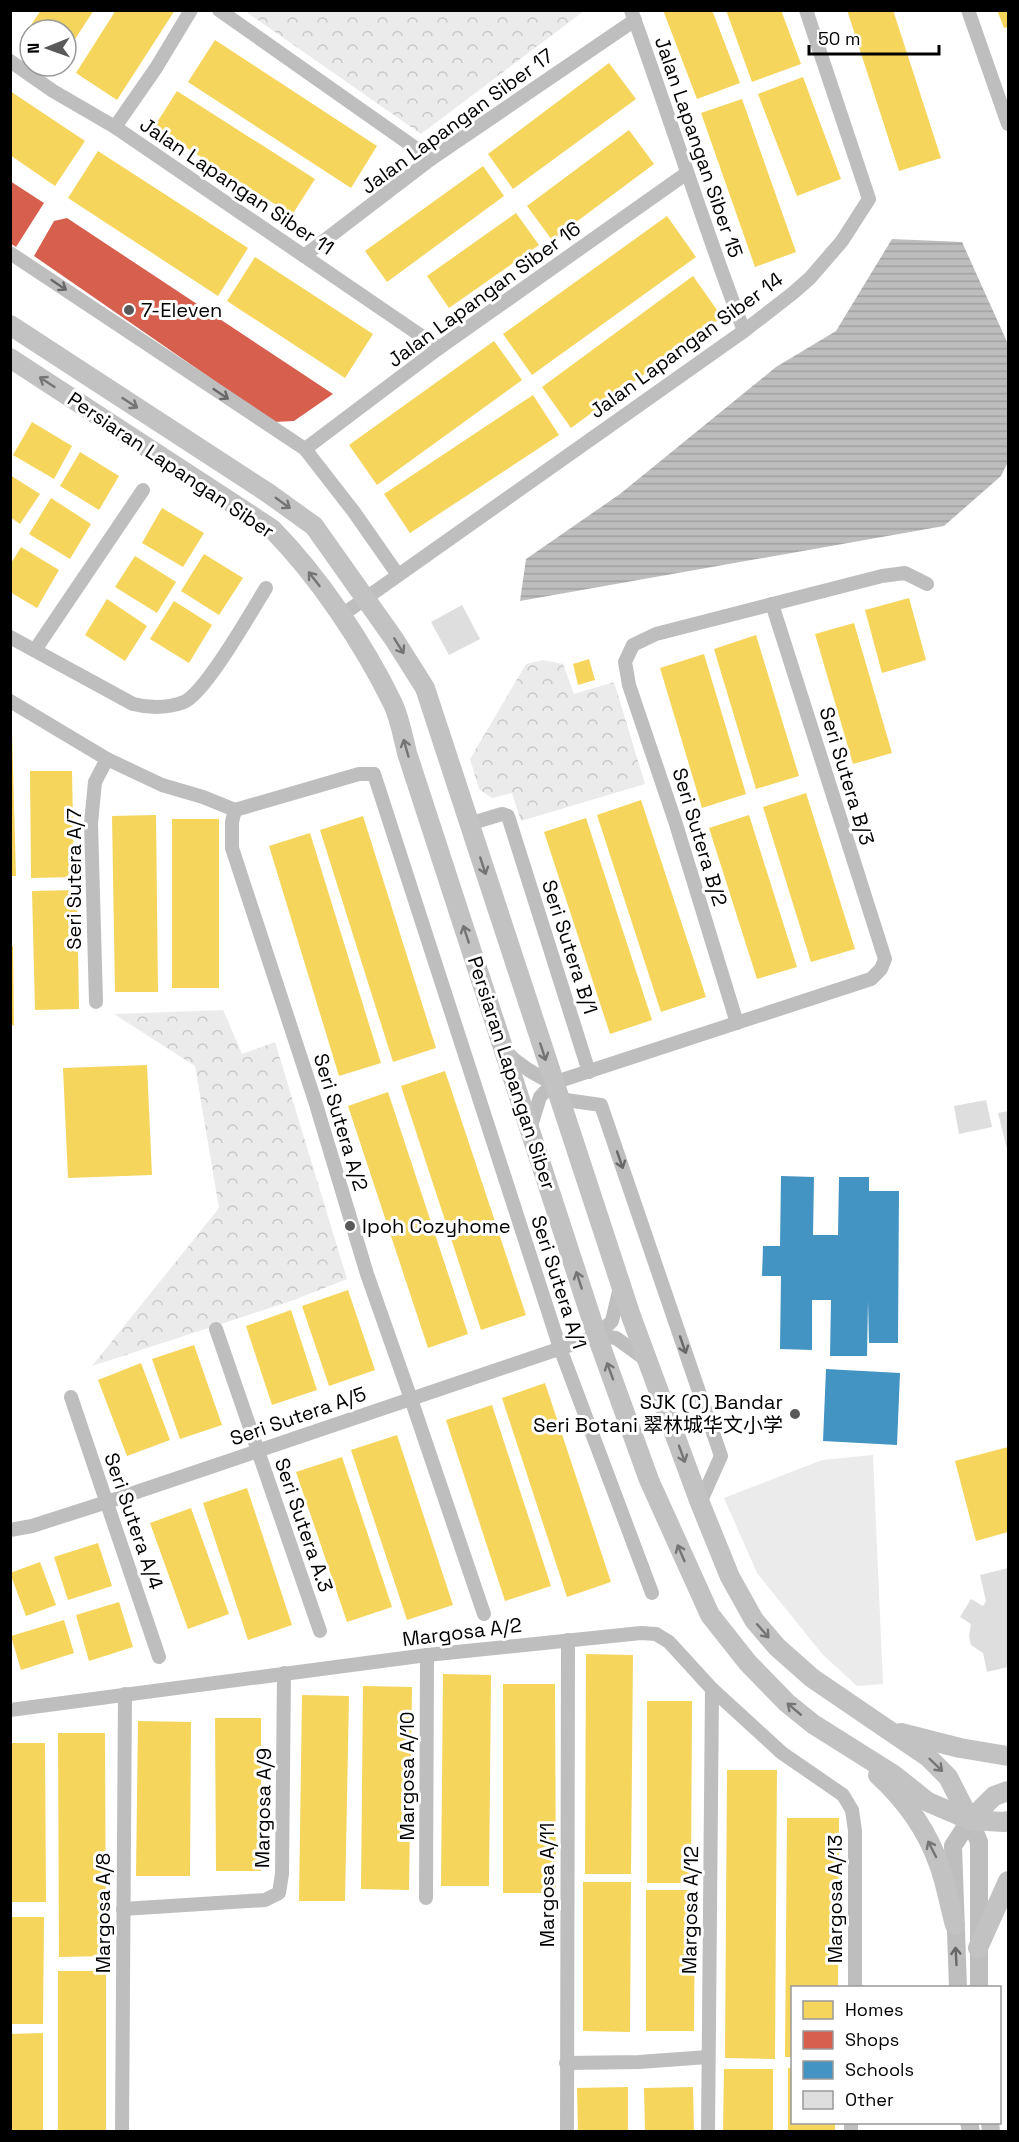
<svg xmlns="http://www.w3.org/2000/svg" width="1019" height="2142" font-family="'Space Grotesk','Noto Sans SC',sans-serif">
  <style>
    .grass { fill: #ebebeb }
    .park { fill: url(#park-crowns) }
    .water { fill: url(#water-rules) }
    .homes { fill: #f6d55c }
    .shops { fill: #d6604d }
    .schools { fill: #4393c3 }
    .building { fill: #dedede }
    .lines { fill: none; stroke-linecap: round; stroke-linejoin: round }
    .minor { stroke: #bebebe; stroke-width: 14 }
    .tertiary { stroke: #bebebe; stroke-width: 18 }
    .secondary { stroke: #c2c2c2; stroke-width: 20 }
    .oneway { stroke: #686868 }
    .oneway2 { stroke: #747474 }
    .poi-dot { fill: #595959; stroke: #fff; stroke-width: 2 }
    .labels { text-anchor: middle; stroke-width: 6; stroke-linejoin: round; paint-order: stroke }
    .street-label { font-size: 20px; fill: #000; stroke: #fff }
    .poi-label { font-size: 20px; fill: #000; stroke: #fff; text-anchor: start }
  </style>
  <defs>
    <pattern id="park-crowns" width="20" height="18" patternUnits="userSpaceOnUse" patternTransform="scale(1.5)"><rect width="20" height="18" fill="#ebebeb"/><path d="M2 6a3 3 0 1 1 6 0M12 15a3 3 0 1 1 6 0" fill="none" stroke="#c8c8c8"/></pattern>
    <pattern id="water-rules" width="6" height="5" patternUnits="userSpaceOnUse" patternTransform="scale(1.5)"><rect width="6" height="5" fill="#bdbdbd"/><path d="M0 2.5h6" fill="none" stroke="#a1a1a1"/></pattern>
  </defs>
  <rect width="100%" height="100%" fill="#fff"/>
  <polygon class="grass" points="873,1455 883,1684 857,1686 823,1655 757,1573 724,1498 822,1460"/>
  <g class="park">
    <polygon points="245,11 584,11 421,134"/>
    <polygon points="543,660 563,664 574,694 614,682 645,784 521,821 512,793 492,798 479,789 470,759 526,664"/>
    <polygon points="223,1010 242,1054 275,1042 347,1279 294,1300 92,1366 219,1208 195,1066 114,1014"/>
  </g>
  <polygon class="water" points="892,239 962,242 1008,344 1008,462 1001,476 944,526 520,601 526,559 620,494 776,367 836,331"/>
  <g class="homes">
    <polygon points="41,10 94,10 66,53 66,30 30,30 30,42 23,37"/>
    <polygon points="116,10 175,10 117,100 76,73"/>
    <polygon points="663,10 712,10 740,83 697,99"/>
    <polygon points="726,10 781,10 801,64 752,82"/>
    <polygon points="847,10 893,10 941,158 899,171"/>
    <polygon points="997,10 1008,10 1008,27 1004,28"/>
    <polygon points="215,40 377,146 351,188 188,82"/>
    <polygon points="609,63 636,99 513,189 488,154"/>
    <polygon points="803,77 841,179 797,196 758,94"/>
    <polygon points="10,91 85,141 55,186 10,155"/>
    <polygon points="177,91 315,179 292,215 154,127"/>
    <polygon points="742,99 796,252 755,267 701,113"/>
    <polygon points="629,130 654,164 552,240 527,206"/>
    <polygon points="98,151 248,248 218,296 68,198"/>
    <polygon points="483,166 504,196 387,282 365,251"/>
    <polygon points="516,213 539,245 449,308 427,276"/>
    <polygon points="667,216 696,257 532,375 503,334"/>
    <polygon points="255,257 373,334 345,378 227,301"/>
    <polygon points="693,276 722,317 571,428 542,387"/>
    <polygon points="494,341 522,380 377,485 349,445"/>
    <polygon points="533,395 559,435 410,533 384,494"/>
    <polygon points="32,422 72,446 54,479 13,455"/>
    <polygon points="80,452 119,476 99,510 60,486"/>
    <polygon points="10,475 40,494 20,524 10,517"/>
    <polygon points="51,498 91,524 70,559 29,534"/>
    <polygon points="162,508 204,533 183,567 142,543"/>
    <polygon points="21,547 59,570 37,608 10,592 10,565"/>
    <polygon points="204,554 243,578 219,615 181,591"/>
    <polygon points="135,556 176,582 157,613 115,587"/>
    <polygon points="909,598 926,660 882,673 865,610"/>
    <polygon points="107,599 147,626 125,661 85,635"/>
    <polygon points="174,601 212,625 189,663 150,639"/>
    <polygon points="854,623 892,753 853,764 815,634"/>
    <polygon points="756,635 799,776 756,789 714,649"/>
    <polygon points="704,654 746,794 702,808 660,668"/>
    <polygon points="589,659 595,680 578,685 573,664"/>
    <polygon points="10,731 12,731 16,876 10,876"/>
    <polygon points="30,771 72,771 74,877 31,878"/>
    <polygon points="806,793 855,949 811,962 763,807"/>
    <polygon points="641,800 706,997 661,1012 597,815"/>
    <polygon points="156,815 158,992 115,992 112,816"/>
    <polygon points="749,815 797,967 757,979 709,828"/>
    <polygon points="363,816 436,1048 393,1062 320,830"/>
    <polygon points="586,818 652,1020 610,1034 544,832"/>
    <rect x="172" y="819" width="47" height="169"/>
    <polygon points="310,833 381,1063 339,1076 269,846"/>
    <polygon points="77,890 79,1009 35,1010 32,891"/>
    <polygon points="10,946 13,946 14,1025 10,1026"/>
    <polygon points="147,1065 152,1175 68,1178 63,1068"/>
    <polygon points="445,1071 526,1315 481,1330 401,1086"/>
    <polygon points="388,1092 468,1334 428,1348 348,1106"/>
    <polygon points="348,1290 375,1370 329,1386 302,1306"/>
    <polygon points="291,1310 317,1390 272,1405 246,1326"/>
    <polygon points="194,1345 222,1425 180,1439 152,1359"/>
    <polygon points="141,1363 170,1440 127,1456 98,1380"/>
    <polygon points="545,1383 611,1582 567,1597 502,1398"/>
    <polygon points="492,1405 551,1586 505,1601 446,1420"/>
    <polygon points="397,1435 453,1605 407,1620 351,1450"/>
    <polygon points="1008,1447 1008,1532 976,1541 955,1461"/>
    <polygon points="342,1457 392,1607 347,1622 296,1472"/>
    <polygon points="247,1488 292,1625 248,1640 203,1503"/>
    <polygon points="191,1508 229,1614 188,1629 150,1523"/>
    <polygon points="98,1543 112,1586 68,1600 54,1557"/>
    <polygon points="40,1562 56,1605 26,1616 10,1573"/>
    <polygon points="119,1602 133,1647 89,1661 76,1615"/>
    <polygon points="64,1620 74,1653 21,1670 11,1636"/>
    <polygon points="586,1654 633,1655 631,1874 585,1874"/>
    <polygon points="443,1674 491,1675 489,1886 441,1886"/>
    <polygon points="503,1684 555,1684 556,1893 503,1893"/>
    <polygon points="363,1686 412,1687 409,1890 361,1889"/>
    <polygon points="302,1695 349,1696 345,1901 299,1901"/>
    <polygon points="647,1701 692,1701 691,1883 647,1883"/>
    <polygon points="215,1718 261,1718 261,1871 216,1871"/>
    <polygon points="138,1721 191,1722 190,1876 136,1876"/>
    <polygon points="58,1733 105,1733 106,1956 59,1957"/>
    <polygon points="10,1743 45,1743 46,1902 10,1902"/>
    <polygon points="727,1770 777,1770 775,2059 725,2058"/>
    <polygon points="787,1818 839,1818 838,1988 792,1988 792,2057 785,2057"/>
    <polygon points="583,1882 631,1882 630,2032 583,2031"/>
    <polygon points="646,1890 695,1890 694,2031 646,2031"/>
    <polygon points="10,1917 44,1917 43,2024 10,2024"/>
    <rect x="58" y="1971" width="48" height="161"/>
    <polygon points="43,2033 43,2132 10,2132 10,2034"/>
    <polygon points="788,2068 792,2068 792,2122 835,2122 835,2132 788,2132"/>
    <polygon points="724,2069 773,2069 773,2132 723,2132"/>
    <polygon points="628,2087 628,2132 578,2132 577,2088"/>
    <polygon points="693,2087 694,2132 645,2132 644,2088"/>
  </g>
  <g class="shops">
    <polygon points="10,181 44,203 16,247 10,243"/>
    <polygon points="67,218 333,394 294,421 274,422 34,256 54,221"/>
  </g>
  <g class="schools">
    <polygon points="781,1176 814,1177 813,1235 838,1235 839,1177 869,1177 869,1191 899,1191 898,1343 869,1343 868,1301 867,1356 830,1356 831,1300 812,1300 812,1350 780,1349 781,1276 762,1276 763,1246 780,1246"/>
    <polygon points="826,1369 900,1373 897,1445 823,1441"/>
  </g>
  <g class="building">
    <polygon points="462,605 480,639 449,655 431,622"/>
    <polygon points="986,1100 992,1127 959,1134 954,1106"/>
    <polygon points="1008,1111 1008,1153 998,1113"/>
    <polygon points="1008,1568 1008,1667 987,1672 983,1653 971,1645 969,1636 971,1624 960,1617 971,1599 983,1606 986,1601 980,1575"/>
  </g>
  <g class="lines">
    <g class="minor">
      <polyline points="219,10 431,159"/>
      <path d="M631 10C670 117 703 225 744 331"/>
      <polyline points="968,10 1008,124"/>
      <polyline points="10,61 53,91 115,127 439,348"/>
      <polyline points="115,127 156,68 191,10"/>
      <polyline points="10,253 305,449 354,512 398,575"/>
      <polyline points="304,256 431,159 635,20"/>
      <polyline points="305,449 439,348 687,173"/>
      <polyline points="342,615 744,331 793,293 810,278 842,241 869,199 806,10"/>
      <path d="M10 637 133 704C149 708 168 708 184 702 206 692 251 612 266 588"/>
      <polyline points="35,650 143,490"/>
      <polyline points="10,701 107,759 162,785 203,797 235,810 359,774 374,774 560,1348 652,1593"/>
      <polyline points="235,810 232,822 232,848 315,1101 367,1274 411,1399 484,1614"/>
      <polyline points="469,824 502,814 508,816 589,1072"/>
      <polyline points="96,1002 91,823 95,782 107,759"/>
      <polyline points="737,1023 675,821 629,685 625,662 633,645 656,634 882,576 905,573 927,584"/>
      <path d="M506 1052C520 1066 535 1075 553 1083"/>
      <polyline points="559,1099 601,1105 721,1456 700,1503"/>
      <polyline points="530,1129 540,1097 553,1083 871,979 881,969 885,959 772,604"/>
      <polyline points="216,1329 320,1631"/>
      <polyline points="597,1336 612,1321 620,1287"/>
      <polyline points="71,1397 159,1657"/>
      <polyline points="10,1530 32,1526 107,1502 597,1336 616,1338 645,1359"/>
      <polyline points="10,1710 427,1655 641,1633 656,1634 669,1642 712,1689 782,1753 843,1795 852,1810 855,1831 855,1988"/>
      <polyline points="426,1898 427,1655"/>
      <polyline points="123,1909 265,1900 279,1893 282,1874 284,1673"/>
      <polyline points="566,2063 639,2062 708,2057"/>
      <polyline points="122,2132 125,1694"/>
      <polyline points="567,2132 568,1640"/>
      <polyline points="708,2132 712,1689"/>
      <polyline points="851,2132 851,2122"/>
    </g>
    <g class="tertiary">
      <polyline points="970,1820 979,1842 979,1988"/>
      <polyline points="958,1988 953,1846 970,1820"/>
      <polyline points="969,2122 971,2132"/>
      <polyline points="990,2122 991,2132"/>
    </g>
    <g class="secondary">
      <polyline points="10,325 268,493 314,526 394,639 425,688 631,1316 700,1503 730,1577 754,1620 777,1647 812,1678 928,1757 948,1777 970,1820"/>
      <path d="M10 358 272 529C319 577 364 644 393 704 400 719 403 737 407 753L597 1336 649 1480 710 1615 748 1663 787 1703 813 1724 894 1775 928 1802 970 1820 1004 1822 1008 1821"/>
      <polyline points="901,1733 960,1748 1008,1756"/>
      <path d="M878 1775C904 1799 926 1829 938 1862 946 1882 949 1904 955 1925"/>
      <polyline points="970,1820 994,1796 1008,1791"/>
      <polyline points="978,1948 1008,1881"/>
    </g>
  </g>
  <defs><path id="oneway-shaft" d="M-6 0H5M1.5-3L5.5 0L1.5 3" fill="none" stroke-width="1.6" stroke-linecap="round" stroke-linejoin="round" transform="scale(1.5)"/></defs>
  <g class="oneway">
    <use href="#oneway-shaft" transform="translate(59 285) rotate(34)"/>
    <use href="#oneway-shaft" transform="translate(221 394) rotate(34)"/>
    <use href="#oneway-shaft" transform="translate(620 1160) rotate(71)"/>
    <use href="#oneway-shaft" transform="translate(683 1345) rotate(71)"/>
    <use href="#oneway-shaft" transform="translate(956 1956) rotate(-93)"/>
  </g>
  <g class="oneway2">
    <use href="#oneway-shaft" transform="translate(47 382) rotate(-147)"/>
    <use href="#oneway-shaft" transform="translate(130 403) rotate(33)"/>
    <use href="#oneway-shaft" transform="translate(283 503) rotate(36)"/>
    <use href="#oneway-shaft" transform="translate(314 579) rotate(-128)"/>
    <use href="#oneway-shaft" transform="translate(399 646) rotate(58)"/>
    <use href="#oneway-shaft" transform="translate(406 748) rotate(-106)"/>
    <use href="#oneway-shaft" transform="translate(483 866) rotate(72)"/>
    <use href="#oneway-shaft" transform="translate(466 934) rotate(-108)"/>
    <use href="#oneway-shaft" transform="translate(543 1052) rotate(72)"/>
    <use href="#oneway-shaft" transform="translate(579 1280) rotate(-108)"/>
    <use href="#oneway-shaft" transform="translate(610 1371) rotate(-110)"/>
    <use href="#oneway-shaft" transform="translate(682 1454) rotate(70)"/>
    <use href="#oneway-shaft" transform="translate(681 1553) rotate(-113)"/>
    <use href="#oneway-shaft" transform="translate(763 1631) rotate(49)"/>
    <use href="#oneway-shaft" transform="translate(794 1709) rotate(-140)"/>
    <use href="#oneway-shaft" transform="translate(936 1765) rotate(44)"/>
    <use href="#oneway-shaft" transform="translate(932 1849) rotate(-117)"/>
  </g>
  <g class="poi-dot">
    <circle cx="129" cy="310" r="6"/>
    <circle cx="350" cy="1226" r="6"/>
    <circle cx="795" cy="1414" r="6"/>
  </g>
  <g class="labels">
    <g class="street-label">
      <text transform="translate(457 121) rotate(-36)" y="7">Jalan Lapangan Siber 17</text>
      <text transform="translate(699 147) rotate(71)" y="7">Jalan Lapangan Siber 15</text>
      <text transform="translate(237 186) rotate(34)" y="7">Jalan Lapangan Siber 11</text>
      <text transform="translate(484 294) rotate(-36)" y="7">Jalan Lapangan Siber 16</text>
      <text transform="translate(686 345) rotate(-36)" y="7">Jalan Lapangan Siber 14</text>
      <text transform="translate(171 465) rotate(34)" y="7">Persiaran Lapangan Siber</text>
      <text transform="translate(847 776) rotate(73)" y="7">Seri Sutera B/3</text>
      <text transform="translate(700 837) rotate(73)" y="7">Seri Sutera B/2</text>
      <text transform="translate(74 879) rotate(-90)" y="7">Seri Sutera A/7</text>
      <text transform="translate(570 947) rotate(72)" y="7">Seri Sutera B/1</text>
      <text transform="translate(512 1073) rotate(72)" y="7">Persiaran Lapangan Siber</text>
      <text transform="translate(341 1122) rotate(73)" y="7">Seri Sutera A/2</text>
      <text transform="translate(559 1282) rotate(72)" y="7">Seri Sutera A/1</text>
      <text transform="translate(298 1416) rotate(-19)" y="7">Seri Sutera A/5</text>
      <text transform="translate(134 1521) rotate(71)" y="7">Seri Sutera A/4</text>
      <text transform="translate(304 1525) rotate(71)" y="7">Seri Sutera A.3</text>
      <text transform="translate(462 1632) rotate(-7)" y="7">Margosa A/2</text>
      <text transform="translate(407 1776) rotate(-90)" y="7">Margosa A/10</text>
      <text transform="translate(263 1808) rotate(-89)" y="7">Margosa A/9</text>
      <text transform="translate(547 1885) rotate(-90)" y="7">Margosa A/11</text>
      <text transform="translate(835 1899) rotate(-90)" y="7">Margosa A/13</text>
      <text transform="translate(690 1910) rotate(-89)" y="7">Margosa A/12</text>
      <text transform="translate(103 1913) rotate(-90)" y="7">Margosa A/8</text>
    </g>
    <g class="poi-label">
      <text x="141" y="317">7-Eleven</text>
      <text x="362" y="1233">Ipoh Cozyhome</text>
      <text x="783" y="1409" text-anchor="end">SJK (C) Bandar<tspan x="783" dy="23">Seri Botani 翠林城华文小学</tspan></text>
    </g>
  </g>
  <rect width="1019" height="2142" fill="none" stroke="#000000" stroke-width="24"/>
  <rect x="791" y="1986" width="210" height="138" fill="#ffffff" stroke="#999999" stroke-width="1.5"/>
  <rect x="803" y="2001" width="30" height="18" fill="#f6d55c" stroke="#999999" stroke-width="1.5"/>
  <text x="845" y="2016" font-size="18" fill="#000000">Homes</text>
  <rect x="803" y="2031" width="30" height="18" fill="#d6604d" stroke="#999999" stroke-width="1.5"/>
  <text x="845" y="2046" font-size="18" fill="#000000">Shops</text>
  <rect x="803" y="2061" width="30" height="18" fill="#4393c3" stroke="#999999" stroke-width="1.5"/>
  <text x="845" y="2076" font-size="18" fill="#000000">Schools</text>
  <rect x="803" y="2091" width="30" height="18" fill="#dedede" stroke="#999999" stroke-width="1.5"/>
  <text x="845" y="2106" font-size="18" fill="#000000">Other</text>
  <g transform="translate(48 48) rotate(269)"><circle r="28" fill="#ffffff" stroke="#999999" stroke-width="1.5"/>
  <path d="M0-4.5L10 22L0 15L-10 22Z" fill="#595959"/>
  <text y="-9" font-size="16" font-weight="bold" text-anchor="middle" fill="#000000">N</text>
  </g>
  <path d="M809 45v9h130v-9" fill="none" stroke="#000000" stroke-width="3"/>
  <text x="818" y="45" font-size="18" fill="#000000" stroke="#ffffff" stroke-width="4.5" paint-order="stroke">50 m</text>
</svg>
